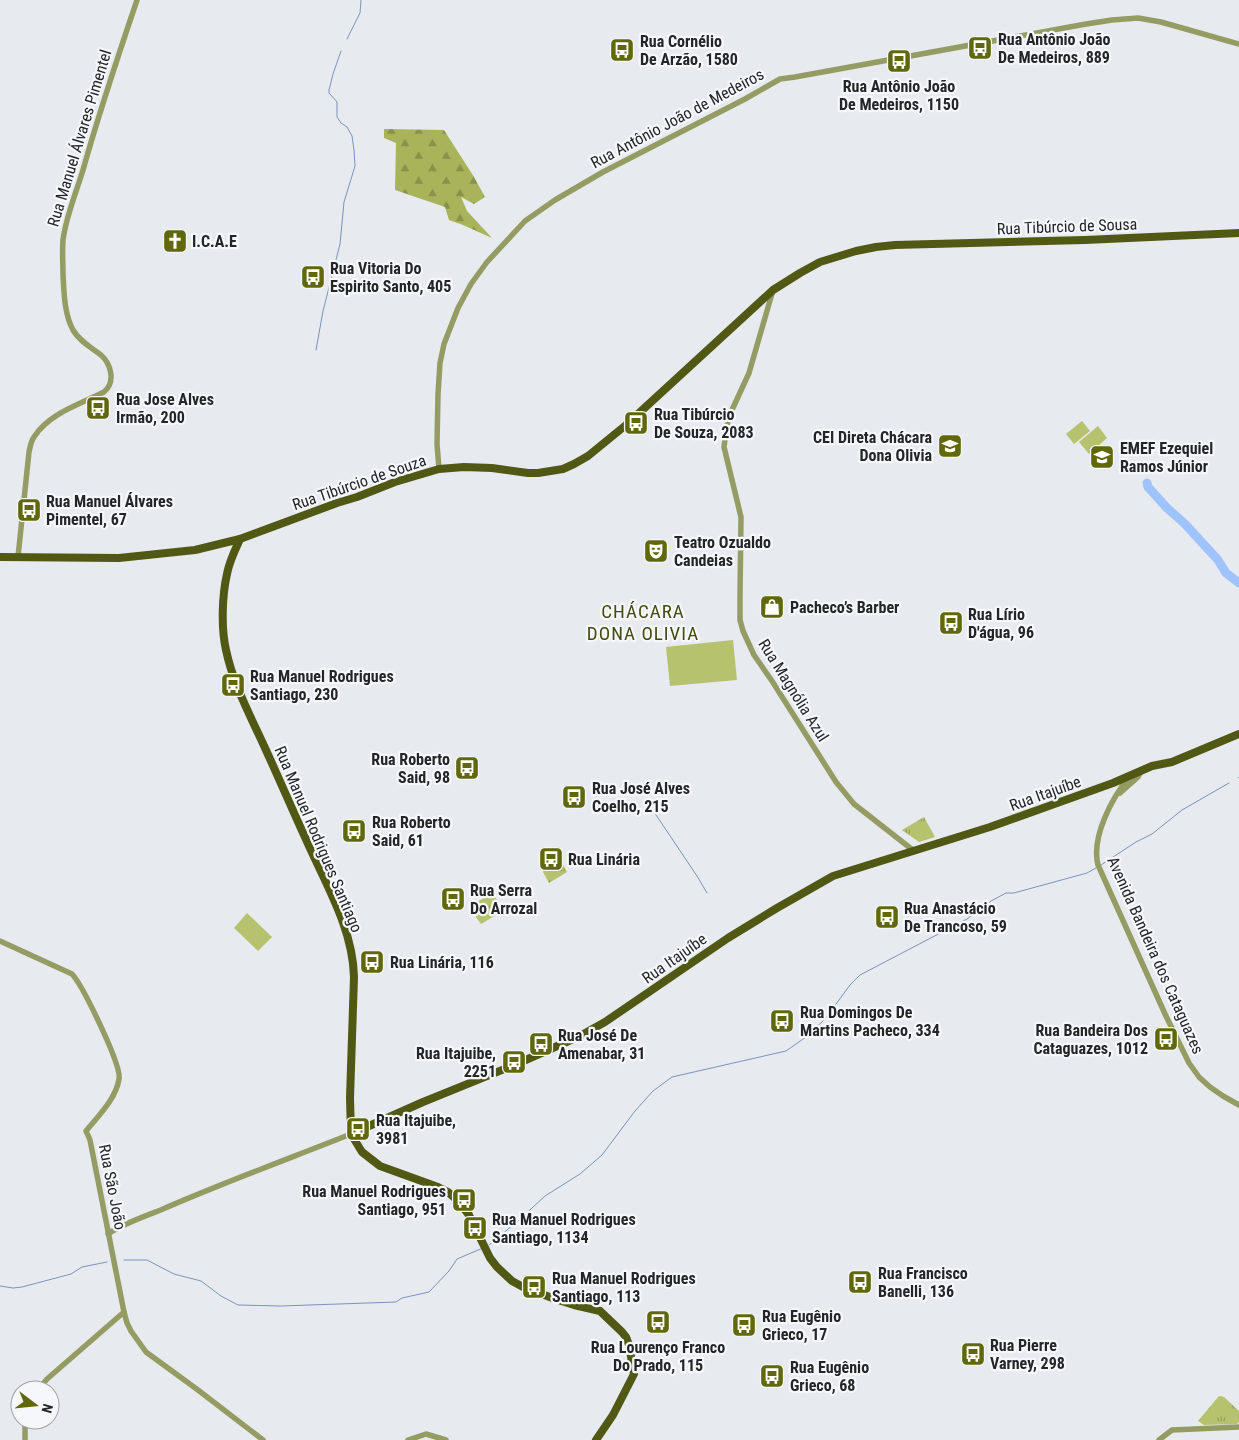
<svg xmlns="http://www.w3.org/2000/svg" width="1239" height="1440" font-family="'Roboto Condensed',sans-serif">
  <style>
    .grass { fill: #b7c26f }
    .forest { fill: url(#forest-firs) }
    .park { fill: url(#park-tufts) }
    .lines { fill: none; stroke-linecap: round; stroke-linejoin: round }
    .stream { stroke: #7a94bd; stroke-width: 1 }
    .river { stroke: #9fc3fd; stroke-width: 9 }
    .minor { stroke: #959c63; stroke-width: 5.5 }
    .major { stroke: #515814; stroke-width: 8 }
    .labels { text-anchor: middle; stroke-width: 4.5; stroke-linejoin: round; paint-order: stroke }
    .poi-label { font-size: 16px; font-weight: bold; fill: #242527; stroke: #f5f7fb; text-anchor: start }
    .street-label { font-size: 16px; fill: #242527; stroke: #f5f7fb }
    .quarter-label { font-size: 19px; letter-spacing: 1px; fill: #454b0f; stroke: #f5f7fb }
  </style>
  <defs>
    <pattern id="forest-firs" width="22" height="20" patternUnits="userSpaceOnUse" patternTransform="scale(1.25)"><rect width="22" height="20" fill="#a8b35a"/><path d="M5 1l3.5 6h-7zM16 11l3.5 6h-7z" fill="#89914a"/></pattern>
    <pattern id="park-tufts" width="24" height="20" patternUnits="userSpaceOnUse" patternTransform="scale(1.25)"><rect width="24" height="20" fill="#b7c26f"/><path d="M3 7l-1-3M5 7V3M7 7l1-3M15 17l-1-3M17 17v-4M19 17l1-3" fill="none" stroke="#959d5b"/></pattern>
  </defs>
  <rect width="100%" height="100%" fill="#e7eaee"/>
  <g class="grass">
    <polygon points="1082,421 1090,431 1074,444 1066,434"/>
    <polygon points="1098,426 1107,438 1089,454 1079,442"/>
    <polygon points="733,640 737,680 670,686 666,647"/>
    <polygon points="247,913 272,937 258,951 234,928"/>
  </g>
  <polygon class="forest" points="384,129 444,130 474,177 485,197 474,204 461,197 467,211 492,238 463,225 449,220 445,207 395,190 396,143 384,138"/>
  <g class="park">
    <polygon points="924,817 935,837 919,842 902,830"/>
    <polygon points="557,862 563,865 567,872 549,883 543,872 545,868"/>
    <path d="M493 893 503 911 481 924C477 918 470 911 473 904Z"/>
    <polygon points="1219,1396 1224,1397 1239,1411 1239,1422 1237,1424 1204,1425 1198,1421"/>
  </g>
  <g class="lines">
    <g class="stream">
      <polyline points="347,39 360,13 361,0"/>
      <polyline points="316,350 323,311 340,244 344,202 355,166 354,150 352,136 347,127 341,123 337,117 337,102 329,93 329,90 333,74 341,51"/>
      <polyline points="1238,778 1239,777"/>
      <polyline points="650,806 697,876 707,893"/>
      <polyline points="1101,865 1136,842 1152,834 1182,810 1229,783"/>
      <polyline points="489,1245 519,1220 545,1196 580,1174 602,1155 635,1111 653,1091 672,1077 786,1051 806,1037 825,1019 850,985 860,975 967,919 991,901 1006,893 1014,893 1087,873 1096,868"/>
      <polyline points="124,1260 147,1260 174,1274 201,1281 221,1296 238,1305 281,1306 396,1302 402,1298 429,1292 449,1271 457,1259 483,1248"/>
      <polyline points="0,1286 13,1288 22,1287 71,1274 82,1267 107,1262"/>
    </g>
    <polyline class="river" points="1147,483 1148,487 1167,508 1185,524 1218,560 1226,573 1239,583"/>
    <g class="minor">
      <polyline points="773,290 749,373 732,410 727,425 724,447 741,517 740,596 740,620 743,631 754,655 772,681 836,782 854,804 914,851"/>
      <polyline points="439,469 437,444 438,394 440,363 444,344 458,308 471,284 487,262 525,221 555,200 603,172 745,99 780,79 795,77 1086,24 1112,20 1138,18 1161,22 1239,44"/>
      <path d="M18 557 29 452C30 447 31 441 34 437 49 413 81 404 104 392 116 382 111 364 101 355 91 347 80 342 73 330 64 313 64 292 63 274 63 263 62 251 63 240 66 216 76 193 83 170 99 113 118 56 137 0"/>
      <path d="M1129 777C1112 798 1091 837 1098 865L1165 1014 1189 1063 1199 1077 1210 1087 1223 1096 1239 1105"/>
      <polyline points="1120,793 1138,777 1141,771"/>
      <path d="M0 941 72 974C83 986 122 1066 119 1079 116 1099 98 1116 86 1131L90 1140 124 1312 127 1323 131 1331 146 1352 198 1390 263 1440"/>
      <path d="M108 1234C122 1224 146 1216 163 1209 225 1182 288 1159 351 1134"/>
      <polyline points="38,1390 47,1379 124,1312"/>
      <polyline points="25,1440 25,1420"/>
      <polyline points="408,1440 426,1434 446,1440"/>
      <polyline points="1159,1440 1172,1430 1239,1427"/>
    </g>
    <g class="major">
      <path d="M240 539C235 550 229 562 227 574 222 596 221 628 226 650 233 684 251 717 265 748 282 785 298 823 315 859 333 897 353 935 354 977L350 1098 351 1134 362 1152 380 1166 438 1187 448 1192 458 1201 469 1215 490 1258 497 1267 512 1281 523 1287 555 1299 574 1305 600 1311 622 1332 626 1337 629 1345 634 1374 613 1415 596 1440"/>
      <polyline points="0,557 119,558 195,550 240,539 337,503 357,497 395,482 439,469 464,467 492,468 528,473 538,473 563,469 574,464 588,456 626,425 773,290 800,273 820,262 856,251 876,247 895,245 1085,240 1239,233"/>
      <polyline points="351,1134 423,1102 512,1066 580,1036 605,1022 728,938 777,908 833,876 990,827 1113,783 1152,766 1172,762 1239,734"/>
    </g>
  </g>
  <defs>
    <symbol id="bus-square" viewBox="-11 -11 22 22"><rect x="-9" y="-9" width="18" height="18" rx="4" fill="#60680b" stroke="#f5f7fb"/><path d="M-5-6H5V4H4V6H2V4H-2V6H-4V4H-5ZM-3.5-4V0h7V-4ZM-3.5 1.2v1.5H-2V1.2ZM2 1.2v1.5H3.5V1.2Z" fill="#fff"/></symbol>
    <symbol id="church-square" viewBox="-11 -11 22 22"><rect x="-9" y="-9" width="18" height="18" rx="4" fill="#60680b" stroke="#f5f7fb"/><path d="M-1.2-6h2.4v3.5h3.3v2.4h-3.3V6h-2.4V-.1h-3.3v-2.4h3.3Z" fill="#fff"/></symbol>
    <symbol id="school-square" viewBox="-11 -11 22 22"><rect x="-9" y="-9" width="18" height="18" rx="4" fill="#60680b" stroke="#f5f7fb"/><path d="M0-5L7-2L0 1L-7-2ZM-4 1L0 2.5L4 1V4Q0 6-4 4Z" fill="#fff"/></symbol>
    <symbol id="theatre-square" viewBox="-11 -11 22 22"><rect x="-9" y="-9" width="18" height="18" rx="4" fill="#60680b" stroke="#f5f7fb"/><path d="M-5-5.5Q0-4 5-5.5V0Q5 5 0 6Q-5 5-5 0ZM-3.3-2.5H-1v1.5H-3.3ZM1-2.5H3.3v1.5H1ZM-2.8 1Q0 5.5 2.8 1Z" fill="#fff"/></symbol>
    <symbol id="shop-square" viewBox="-11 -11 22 22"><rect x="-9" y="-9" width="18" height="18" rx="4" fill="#60680b" stroke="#f5f7fb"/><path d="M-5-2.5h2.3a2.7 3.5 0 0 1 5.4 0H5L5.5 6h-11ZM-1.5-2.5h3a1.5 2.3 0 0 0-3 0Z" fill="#fff"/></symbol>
  </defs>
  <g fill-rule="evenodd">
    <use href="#bus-square" x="966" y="34" width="28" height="28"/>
    <use href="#bus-square" x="608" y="36" width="28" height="28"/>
    <use href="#bus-square" x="885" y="47" width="28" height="28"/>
    <use href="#church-square" x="161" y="227" width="28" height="28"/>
    <use href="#bus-square" x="299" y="263" width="28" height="28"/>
    <use href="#bus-square" x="84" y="394" width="28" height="28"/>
    <use href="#bus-square" x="622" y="409" width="28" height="28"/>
    <use href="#school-square" x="936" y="432" width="28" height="28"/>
    <use href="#school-square" x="1088" y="443" width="28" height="28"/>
    <use href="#bus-square" x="15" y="496" width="28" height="28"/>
    <use href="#theatre-square" x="642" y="537" width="28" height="28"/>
    <use href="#shop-square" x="758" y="593" width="28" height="28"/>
    <use href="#bus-square" x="937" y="609" width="28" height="28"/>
    <use href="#bus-square" x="219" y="671" width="28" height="28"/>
    <use href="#bus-square" x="453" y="754" width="28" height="28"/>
    <use href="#bus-square" x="560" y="783" width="28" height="28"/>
    <use href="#bus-square" x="340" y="817" width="28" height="28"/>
    <use href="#bus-square" x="537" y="845" width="28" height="28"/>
    <use href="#bus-square" x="439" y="885" width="28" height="28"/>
    <use href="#bus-square" x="873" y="903" width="28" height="28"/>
    <use href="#bus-square" x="358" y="948" width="28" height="28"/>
    <use href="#bus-square" x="768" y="1007" width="28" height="28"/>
    <use href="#bus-square" x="1152" y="1025" width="28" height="28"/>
    <use href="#bus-square" x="527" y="1030" width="28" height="28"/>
    <use href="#bus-square" x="500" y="1048" width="28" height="28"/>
    <use href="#bus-square" x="344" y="1115" width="28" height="28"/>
    <use href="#bus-square" x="450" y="1186" width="28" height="28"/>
    <use href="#bus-square" x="461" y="1214" width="28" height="28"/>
    <use href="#bus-square" x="846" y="1268" width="28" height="28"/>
    <use href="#bus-square" x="520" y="1273" width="28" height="28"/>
    <use href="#bus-square" x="644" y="1308" width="28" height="28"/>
    <use href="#bus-square" x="730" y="1311" width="28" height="28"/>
    <use href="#bus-square" x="959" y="1340" width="28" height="28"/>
    <use href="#bus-square" x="758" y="1362" width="28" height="28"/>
  </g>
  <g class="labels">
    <g class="poi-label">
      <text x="998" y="45">Rua Antônio João<tspan x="998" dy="18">De Medeiros, 889</tspan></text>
      <text x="640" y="47">Rua Cornélio<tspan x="640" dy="18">De Arzão, 1580</tspan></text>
      <text x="899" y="92" text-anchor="middle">Rua Antônio João<tspan x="899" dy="18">De Medeiros, 1150</tspan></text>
      <text x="192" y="247">I.C.A.E</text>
      <text x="330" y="274">Rua Vitoria Do<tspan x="330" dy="18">Espirito Santo, 405</tspan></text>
      <text x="116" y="405">Rua Jose Alves<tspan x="116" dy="18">Irmão, 200</tspan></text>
      <text x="654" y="420">Rua Tibúrcio<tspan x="654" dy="18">De Souza, 2083</tspan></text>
      <text x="932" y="443" text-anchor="end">CEI Direta Chácara<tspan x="932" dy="18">Dona Olivia</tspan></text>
      <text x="1120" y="454">EMEF Ezequiel<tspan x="1120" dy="18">Ramos Júnior</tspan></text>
      <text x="46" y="507">Rua Manuel Álvares<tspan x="46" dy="18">Pimentel, 67</tspan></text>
      <text x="674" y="548">Teatro Ozualdo<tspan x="674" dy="18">Candeias</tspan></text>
      <text x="790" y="613">Pacheco’s Barber</text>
      <text x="968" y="620">Rua Lírio<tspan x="968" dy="18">D'água, 96</tspan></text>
      <text x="250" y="682">Rua Manuel Rodrigues<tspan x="250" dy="18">Santiago, 230</tspan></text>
      <text x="450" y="765" text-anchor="end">Rua Roberto<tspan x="450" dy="18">Said, 98</tspan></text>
      <text x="592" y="794">Rua José Alves<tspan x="592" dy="18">Coelho, 215</tspan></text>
      <text x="372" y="828">Rua Roberto<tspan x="372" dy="18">Said, 61</tspan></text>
      <text x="568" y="865">Rua Linária</text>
      <text x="470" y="896">Rua Serra<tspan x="470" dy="18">Do Arrozal</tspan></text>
      <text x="904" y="914">Rua Anastácio<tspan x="904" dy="18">De Trancoso, 59</tspan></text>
      <text x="390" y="968">Rua Linária, 116</text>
      <text x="800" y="1018">Rua Domingos De<tspan x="800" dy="18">Martins Pacheco, 334</tspan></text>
      <text x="1148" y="1036" text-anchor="end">Rua Bandeira Dos<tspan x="1148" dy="18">Cataguazes, 1012</tspan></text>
      <text x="558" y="1041">Rua José De<tspan x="558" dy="18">Amenabar, 31</tspan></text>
      <text x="496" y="1059" text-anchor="end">Rua Itajuibe,<tspan x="496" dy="18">2251</tspan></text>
      <text x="376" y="1126">Rua Itajuibe,<tspan x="376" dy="18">3981</tspan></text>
      <text x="446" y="1197" text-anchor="end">Rua Manuel Rodrigues<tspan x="446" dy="18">Santiago, 951</tspan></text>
      <text x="492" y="1225">Rua Manuel Rodrigues<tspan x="492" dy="18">Santiago, 1134</tspan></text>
      <text x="878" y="1279">Rua Francisco<tspan x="878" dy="18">Banelli, 136</tspan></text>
      <text x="552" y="1284">Rua Manuel Rodrigues<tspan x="552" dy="18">Santiago, 113</tspan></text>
      <text x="762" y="1322">Rua Eugênio<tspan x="762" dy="18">Grieco, 17</tspan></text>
      <text x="990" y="1351">Rua Pierre<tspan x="990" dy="18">Varney, 298</tspan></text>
      <text x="658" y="1353" text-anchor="middle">Rua Lourenço Franco<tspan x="658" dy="18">Do Prado, 115</tspan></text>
      <text x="790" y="1373">Rua Eugênio<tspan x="790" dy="18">Grieco, 68</tspan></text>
    </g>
    <g class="street-label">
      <text transform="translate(677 118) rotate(-28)" y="6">Rua Antônio João de Medeiros</text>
      <text transform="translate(79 138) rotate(-73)" y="6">Rua Manuel Álvares Pimentel</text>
      <text transform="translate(1067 226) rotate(-2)" y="6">Rua Tibúrcio de Sousa</text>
      <text transform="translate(359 482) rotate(-19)" y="6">Rua Tibúrcio de Souza</text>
      <text transform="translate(794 690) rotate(58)" y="6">Rua Magnólia Azul</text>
      <text transform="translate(1045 793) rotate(-20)" y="6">Rua Itajuíbe</text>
      <text transform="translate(319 839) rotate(67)" y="6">Rua Manuel Rodrigues Santiago</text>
      <text transform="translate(1156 955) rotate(66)" y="6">Avenida Bandeira dos Cataguazes</text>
      <text transform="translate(674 958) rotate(-35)" y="6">Rua Itajuíbe</text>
      <text transform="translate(113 1187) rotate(79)" y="6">Rua São João</text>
    </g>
    <g class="quarter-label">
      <text x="643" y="618">CHÁCARA<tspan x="643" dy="22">DONA OLIVIA</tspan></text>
    </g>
  </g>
  <g transform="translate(35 1405) rotate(106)"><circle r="24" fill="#f5f7fb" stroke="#a1a3a6"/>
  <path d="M0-4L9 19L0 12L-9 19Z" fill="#60680b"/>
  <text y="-8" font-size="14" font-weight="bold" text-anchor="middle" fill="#242527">N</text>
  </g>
</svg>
